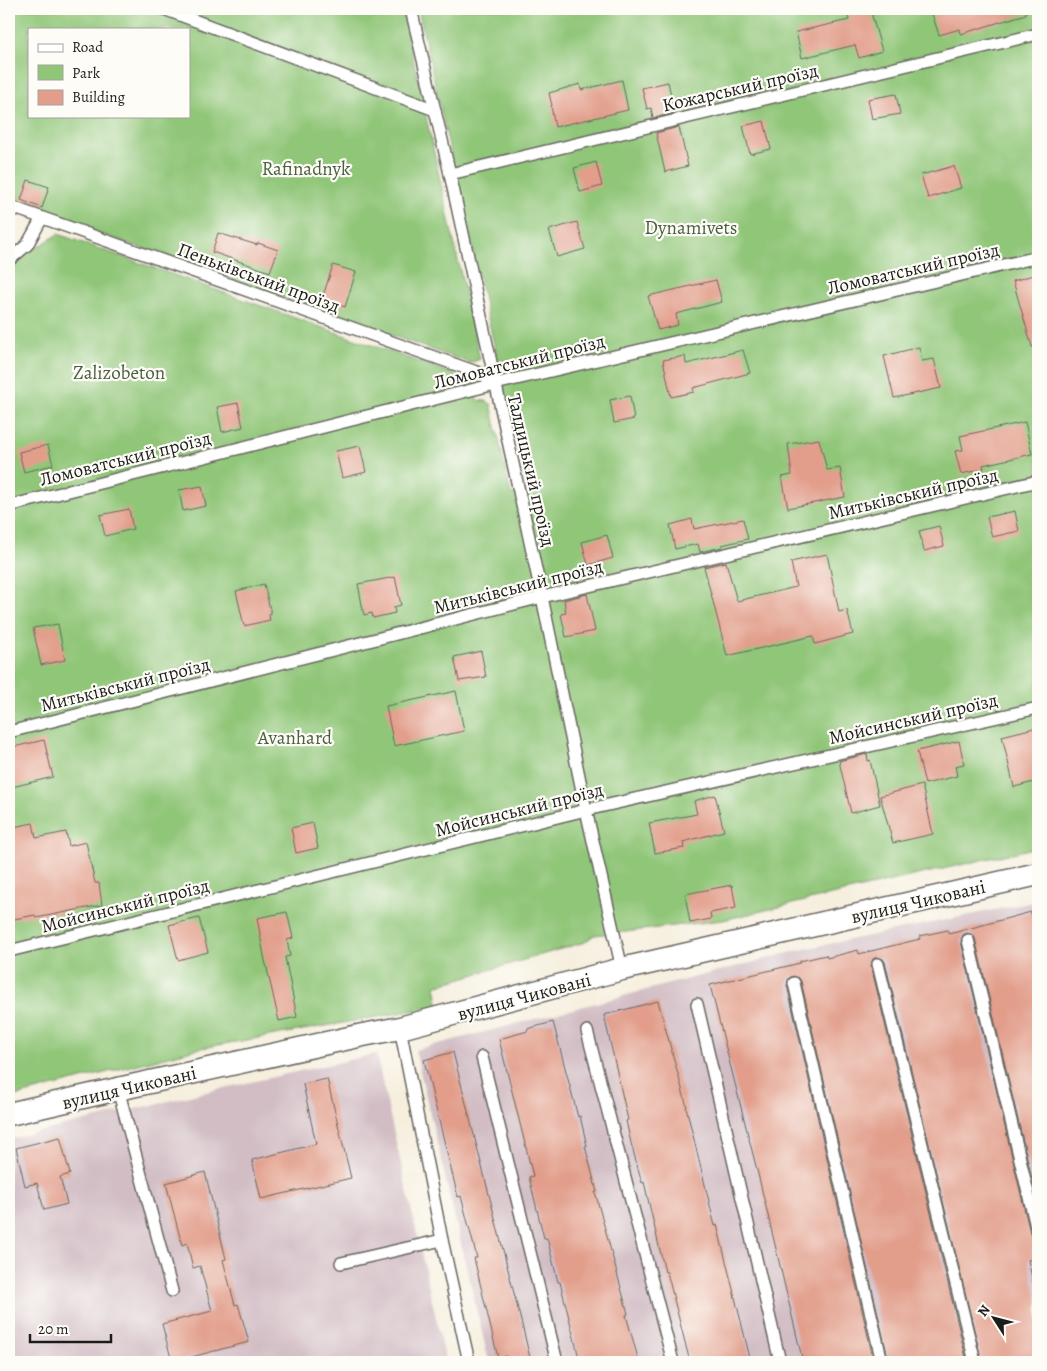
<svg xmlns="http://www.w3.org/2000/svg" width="1047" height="1371" font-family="Alegreya,serif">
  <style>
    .industrial { fill: #d2bdc5 }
    .green { fill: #90c678; stroke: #56714a; fill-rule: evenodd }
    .building { fill: #e29e8b }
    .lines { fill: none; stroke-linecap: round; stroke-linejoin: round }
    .lane-casing { stroke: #686660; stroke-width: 14 }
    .street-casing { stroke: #686660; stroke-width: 25 }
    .lane { stroke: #fff; stroke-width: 11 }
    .street { stroke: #fff; stroke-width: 22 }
    .labels { text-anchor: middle; stroke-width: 4.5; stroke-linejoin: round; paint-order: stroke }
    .street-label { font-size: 19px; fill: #1c1c1c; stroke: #fdfcf7 }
    .park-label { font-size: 19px; fill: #4a6041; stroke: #fdfcf7 }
  </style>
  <rect width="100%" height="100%" fill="#fdfcf7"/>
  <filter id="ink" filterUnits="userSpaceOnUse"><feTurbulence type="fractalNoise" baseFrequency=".02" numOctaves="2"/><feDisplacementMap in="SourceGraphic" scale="10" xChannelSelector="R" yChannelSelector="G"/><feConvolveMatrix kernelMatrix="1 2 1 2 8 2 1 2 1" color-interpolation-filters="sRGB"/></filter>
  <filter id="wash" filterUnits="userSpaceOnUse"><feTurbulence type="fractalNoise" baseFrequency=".0096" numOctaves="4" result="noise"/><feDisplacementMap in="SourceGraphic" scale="20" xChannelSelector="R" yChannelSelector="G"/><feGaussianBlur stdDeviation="1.12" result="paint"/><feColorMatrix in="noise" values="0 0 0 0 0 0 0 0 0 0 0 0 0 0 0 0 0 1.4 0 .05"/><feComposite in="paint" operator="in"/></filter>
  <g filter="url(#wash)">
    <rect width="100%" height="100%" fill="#f6efde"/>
    <g class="industrial">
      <polygon points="1038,901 1038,1362 489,1362 415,1050 800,950"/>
      <polygon points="376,1054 446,1362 9,1362 9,1139 215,1090"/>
    </g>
    <g class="green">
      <path d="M9 9H402L480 359 470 363 44 214 9 200ZM29 29H189V116H29Z"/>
      <polygon points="418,9 1038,9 1038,847 723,920 625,932 594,935 585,942 435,986 439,1006 196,1049 9,1098 9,260 38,247 58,234 476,382 476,386 474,387 477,400 486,401 491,404 511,495 527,490"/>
    </g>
    <g id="blocks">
      <g class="building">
        <polygon points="846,9 870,9 882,51 859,58 855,45 802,58 796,32 849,20"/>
        <polygon points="948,9 1026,9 1026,14 961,34 960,29 939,35 932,14"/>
        <polygon points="622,80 628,110 555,127 551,106 552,106 549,93 580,84 581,90"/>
        <polygon points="668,82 675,113 653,118 651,108 647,109 642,88"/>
        <polygon points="896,94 900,114 872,119 868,99"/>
        <polygon points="764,121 771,149 750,154 743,126"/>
        <polygon points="679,127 688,166 665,172 656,133"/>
        <polygon points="596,162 602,186 580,192 574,168"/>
        <polygon points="954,166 961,188 928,198 921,175"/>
        <polygon points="28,180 49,187 42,208 21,200"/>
        <polygon points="577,222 585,249 557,257 549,230"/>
        <polygon points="218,233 257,245 258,243 278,250 270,272 212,252"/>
        <polygon points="333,265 356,272 345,307 322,299"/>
        <polygon points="1033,275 1038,293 1038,346 1032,347 1013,281"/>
        <polygon points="716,280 722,302 676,314 678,325 658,330 648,296"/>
        <polygon points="919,347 922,361 934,359 941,388 894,398 884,356"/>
        <polygon points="743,350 750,373 693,388 694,392 671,397 663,360 685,356 686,364"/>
        <polygon points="630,396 634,419 614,423 610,400"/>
        <polygon points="238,403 243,427 222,432 217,407"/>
        <polygon points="1025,422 1032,454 983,465 984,469 961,474 955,451 963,450 960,436"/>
        <polygon points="819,439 827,470 840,468 845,497 788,508 782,477 792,475 788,444"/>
        <polygon points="48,445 53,465 24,472 19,452"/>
        <polygon points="360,446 366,472 342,478 336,451"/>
        <polygon points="202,486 206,506 183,511 179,490"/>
        <polygon points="129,509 133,529 105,536 100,515"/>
        <polygon points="1015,511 1019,531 992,537 987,517"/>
        <polygon points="692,519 694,529 743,519 748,539 722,545 722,547 700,552 698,544 675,549 670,525"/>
        <polygon points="939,526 944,546 924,551 919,531"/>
        <polygon points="607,535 613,558 588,565 582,542"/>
        <polygon points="827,554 839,612 847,610 853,634 815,644 813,636 727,656 704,567 726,562 737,601 796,587 791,562"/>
        <polygon points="395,577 401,605 394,607 395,613 373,618 372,613 364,615 358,584"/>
        <polygon points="264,584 271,614 269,615 270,620 244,626 236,591"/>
        <polygon points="587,594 595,631 566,637 561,614 566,613 564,600"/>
        <polygon points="58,624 65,660 41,665 33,628"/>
        <polygon points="481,651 486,677 459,681 454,657"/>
        <polygon points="456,691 464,731 394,746 386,706"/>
        <polygon points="1038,727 1038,781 1014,787 1002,736"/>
        <polygon points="44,740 53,777 12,787 9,773 9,748"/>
        <polygon points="959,741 964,764 955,766 957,776 925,784 917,751"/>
        <polygon points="867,754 868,761 870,760 880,805 851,813 839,761"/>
        <polygon points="922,785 933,834 893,843 880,796"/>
        <polygon points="715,795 724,831 683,842 684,848 655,853 649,823 697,814 694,801"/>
        <polygon points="33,823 36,838 66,832 69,846 86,842 95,883 99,883 102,905 36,918 35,915 9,920 9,828"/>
        <polygon points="313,823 318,848 296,853 291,828"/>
        <polygon points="732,885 736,908 710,913 711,919 690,923 685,894"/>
        <polygon points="287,912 293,938 287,940 290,956 285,957 297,1017 279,1021 264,956 257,918"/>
        <polygon points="1031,912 1038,943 1038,1204 975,938 973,935 967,933 963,935 961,941 1031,1237 1033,1240 1038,1242 1038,1258 1028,1260 1038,1303 1038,1362 982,1362 885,962 883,959 877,957 873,959 871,966 967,1362 889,1362 801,981 799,978 793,976 789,978 787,985 874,1362 803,1362 760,1182 710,985 800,963 800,961 826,955 827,958 858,950 859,954 920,939 920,936 948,930 949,934"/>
        <polygon points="199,918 208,952 178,960 169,925"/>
        <polygon points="658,1001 687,1107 686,1107 715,1226 717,1225 751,1362 690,1362 667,1272 665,1272 644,1182 642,1183 631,1143 626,1121 628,1120 604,1015"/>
        <polygon points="553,1022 578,1117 580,1116 587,1146 585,1146 597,1192 595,1192 624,1299 628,1314 626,1315 639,1362 580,1362 560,1282 558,1282 547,1238 544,1238 529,1177 533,1176 499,1039 528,1031 527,1029"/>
        <polygon points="453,1052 524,1333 531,1362 507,1362 506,1356 498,1358 474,1258 477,1258 461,1196 458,1197 424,1060"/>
        <polygon points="327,1079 351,1178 261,1199 252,1160 316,1144 303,1084"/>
        <polygon points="60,1137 70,1174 60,1177 67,1204 44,1210 37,1183 25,1186 16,1148"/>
        <polygon points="205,1172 226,1259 223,1260 235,1305 238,1304 249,1342 172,1362 162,1324 212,1311 200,1266 193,1268 187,1243 182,1245 166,1183"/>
      </g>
    </g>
  </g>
  <g filter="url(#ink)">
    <use href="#blocks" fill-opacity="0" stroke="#686660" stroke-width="1"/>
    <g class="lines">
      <defs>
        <g id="lane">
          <polyline points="164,9 435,110"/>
          <polyline points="411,9 450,174 542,597 586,810 622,969"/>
          <polyline points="450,174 1038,34"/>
          <polyline points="9,206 482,374 495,384"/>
          <polyline points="9,260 27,245 42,218"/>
          <polyline points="9,506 495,384 1038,257"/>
          <polyline points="9,732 542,597 1038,481"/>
          <polyline points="968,940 1038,1235"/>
          <polyline points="9,951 586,810 1038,708"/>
          <polyline points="878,964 975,1362"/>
          <polyline points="794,983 882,1362"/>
          <polyline points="697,1004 780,1362"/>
          <polyline points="400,1028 442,1240 469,1362"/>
          <polyline points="587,1031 673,1362"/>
          <polyline points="482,1057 557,1362"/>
          <polyline points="118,1089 172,1291"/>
          <polyline points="341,1263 442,1240"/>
        </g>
        <polyline id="street" points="9,1114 118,1089 363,1035 400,1028 622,969 1038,874"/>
      </defs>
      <use href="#lane" class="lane-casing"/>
      <use href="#street" class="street-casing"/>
      <use href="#lane" class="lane"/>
      <use href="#street" class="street"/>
    </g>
  </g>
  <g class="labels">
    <g class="street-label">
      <text transform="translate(740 87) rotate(-13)" y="7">Кожарський проїзд</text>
      <text transform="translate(913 268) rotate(-13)" y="7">Ломоватський проїзд</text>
      <text transform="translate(259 277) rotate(20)" y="7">Пеньківський проїзд</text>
      <text transform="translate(519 361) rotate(-14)" y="7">Ломоватський проїзд</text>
      <text transform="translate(125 458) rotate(-14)" y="7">Ломоватський проїзд</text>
      <text transform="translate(532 470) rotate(77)" y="7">Талдицький проїзд</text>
      <text transform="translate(913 493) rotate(-13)" y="7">Митьківський проїзд</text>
      <text transform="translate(518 586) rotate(-14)" y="7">Митьківський проїзд</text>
      <text transform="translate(125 684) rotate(-14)" y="7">Митьківський проїзд</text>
      <text transform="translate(913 718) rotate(-13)" y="7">Мойсинський проїзд</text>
      <text transform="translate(519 809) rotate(-14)" y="7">Мойсинський проїзд</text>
      <text transform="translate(918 901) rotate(-13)" y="7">вулиця Чиковані</text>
      <text transform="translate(125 905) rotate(-14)" y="7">Мойсинський проїзд</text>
      <text transform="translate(524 996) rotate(-15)" y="7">вулиця Чиковані</text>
      <text transform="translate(129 1087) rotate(-13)" y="7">вулиця Чиковані</text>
    </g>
    <g class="park-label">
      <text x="306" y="175">Rafinadnyk</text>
      <text x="691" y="234">Dynamivets</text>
      <text x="119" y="379">Zalizobeton</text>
      <text x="295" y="744">Avanhard</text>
    </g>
  </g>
  <rect width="1047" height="1371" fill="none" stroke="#fdfcf7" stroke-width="30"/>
  <rect x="28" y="28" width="162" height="90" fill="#fdfcf7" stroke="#a3a29f"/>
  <rect x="38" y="44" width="25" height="8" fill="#ffffff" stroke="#a3a29f"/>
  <text x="72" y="52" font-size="15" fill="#1c1c1c">Road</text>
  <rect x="38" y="65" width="25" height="15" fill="#90c678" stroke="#a3a29f"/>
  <text x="72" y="78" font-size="15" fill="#1c1c1c">Park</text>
  <rect x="38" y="90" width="25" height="15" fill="#e29e8b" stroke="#a3a29f"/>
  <text x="72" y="102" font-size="15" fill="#1c1c1c">Building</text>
  <g transform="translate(994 1318) rotate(306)" stroke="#fdfcf7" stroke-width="4" paint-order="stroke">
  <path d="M0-4L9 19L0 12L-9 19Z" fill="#1c1c1c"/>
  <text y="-8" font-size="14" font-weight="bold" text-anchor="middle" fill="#1c1c1c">N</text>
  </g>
  <path d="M30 1334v8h81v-8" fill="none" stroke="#1c1c1c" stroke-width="2.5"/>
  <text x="38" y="1334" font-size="15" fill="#1c1c1c" stroke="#fdfcf7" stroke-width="4" paint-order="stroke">20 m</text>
</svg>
